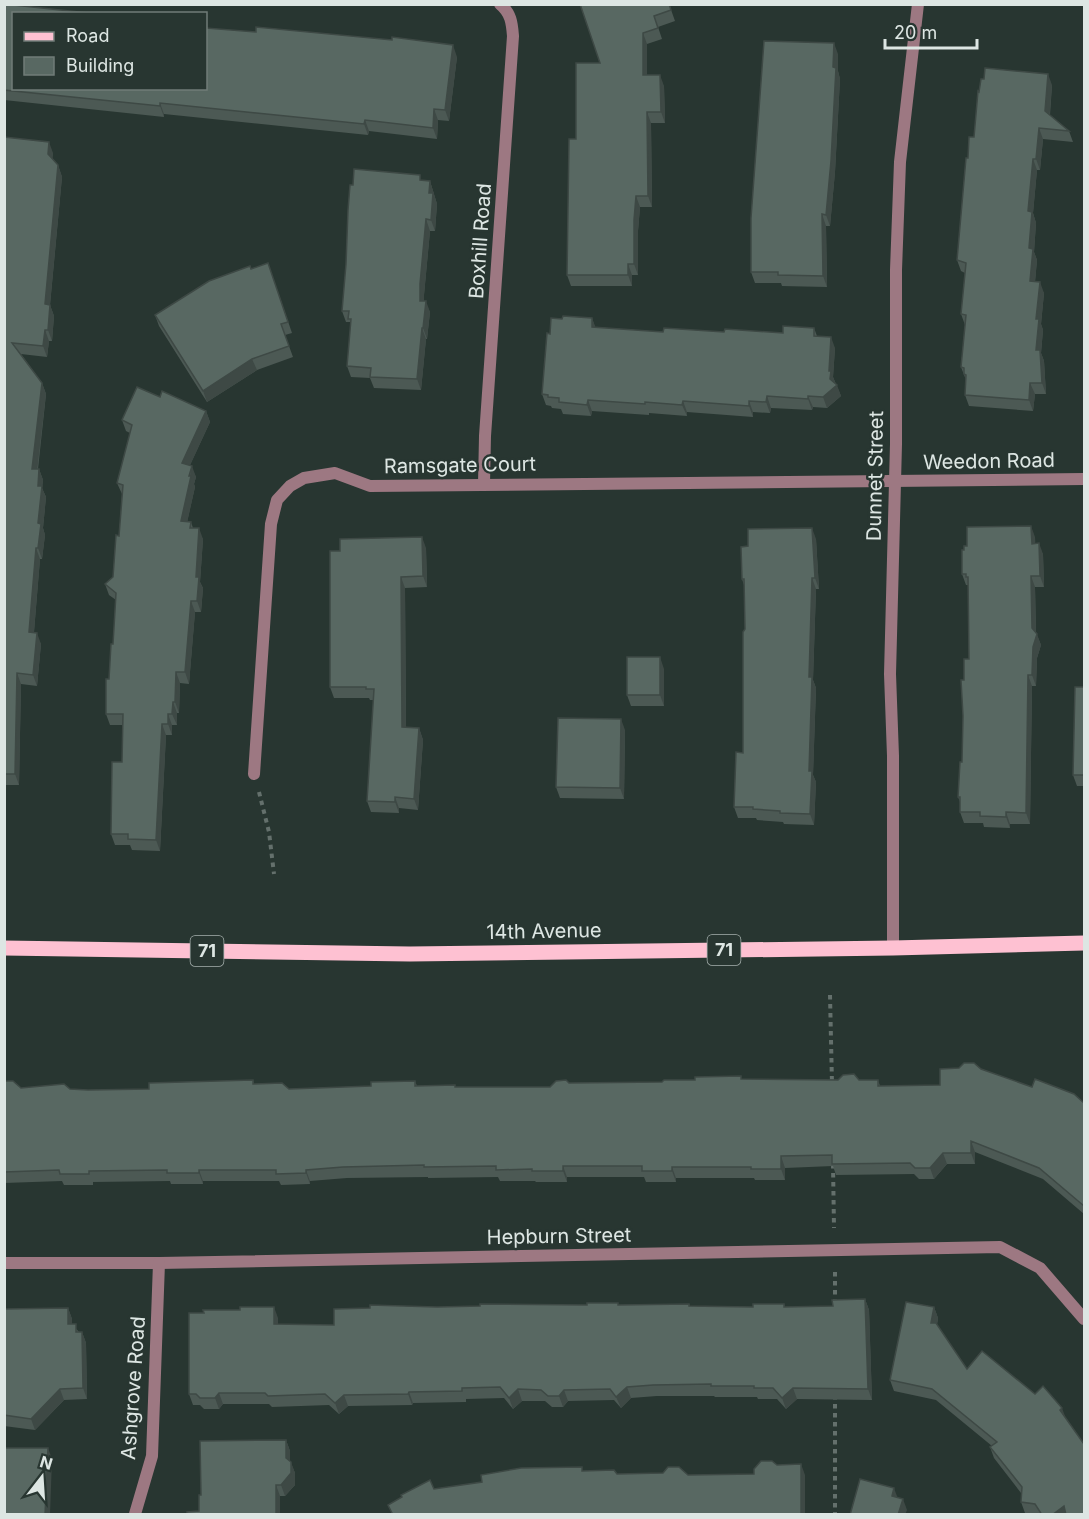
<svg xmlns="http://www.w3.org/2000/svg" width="1089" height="1519" font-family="Inter,sans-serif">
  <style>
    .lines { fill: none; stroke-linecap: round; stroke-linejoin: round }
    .path { stroke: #64706c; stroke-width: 4; stroke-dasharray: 4.5 4.5; stroke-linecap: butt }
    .minor { stroke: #9d7882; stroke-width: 12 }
    .primary { stroke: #fec1d2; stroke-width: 15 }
    .wall { fill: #4c5954 }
    .shaded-wall { fill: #3e4945 }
    .building { fill: #586862; stroke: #3e4945; stroke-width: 1.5 }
    .labels { text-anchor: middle; stroke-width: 5; stroke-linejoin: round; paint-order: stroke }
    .shield { fill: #283631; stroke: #a7b1ae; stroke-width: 1.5 }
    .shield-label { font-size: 18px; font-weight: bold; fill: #dde6e3 }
    .street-label { font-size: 20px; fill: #dde6e3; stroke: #283631 }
  </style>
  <rect width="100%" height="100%" fill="#283631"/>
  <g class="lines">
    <g class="path">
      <polyline points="259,792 269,832 274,874"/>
      <polyline points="830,995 832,1084"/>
      <polyline points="833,1164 834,1228"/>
      <polyline points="835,1272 835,1303"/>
      <polyline points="835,1395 835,1514"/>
    </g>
    <g class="minor">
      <path d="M484 484 485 436 513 36C512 23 511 13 500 4"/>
      <polyline points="254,774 271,524 277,500 290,486 304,478 335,473 370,486 1084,479"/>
      <polyline points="893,948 893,756 890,674 896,444 896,270 900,162 918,4"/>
      <polyline points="4,1263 159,1263 1000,1247 1040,1268 1084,1319"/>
      <polyline points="135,1514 152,1456 159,1263"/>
    </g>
    <polyline class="primary" points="4,948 410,954 893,948 1084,943"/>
  </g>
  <g class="wall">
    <polygon points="4,4 14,14 457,57 449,121 438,120 437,139 369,131 368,135 164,114 164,117 4,100"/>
    <polygon points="580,4 669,4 675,21 658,27 662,39 647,44 647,75 664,86 665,123 651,123 652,207 640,207 638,231 638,275 632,275 632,286 571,286 567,275 576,139 600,63"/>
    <polygon points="838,54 838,71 840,79 835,172 830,226 826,226 827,287 782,286 781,283 755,283 751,272"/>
    <polygon points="1052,85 1050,115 1069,131 1073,142 1043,139 1040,170 1037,170 1033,213 1036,223 1034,252 1037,260 1035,282 1044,293 1041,324 1043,330 1041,353 1044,361 1046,394 1035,394 1033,411 969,406 965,395 966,380 961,367 965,325 961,314 965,273 961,271 957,260 968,158 974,137 979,92"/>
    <polygon points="4,137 53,153 52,159 58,165 62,177 50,305 54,316 52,341 49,341 47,357 21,354 42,383 46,394 38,469 39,469 43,480 42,488 46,497 43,528 45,535 42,559 40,559 34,632 41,644 37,686 21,684 19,785 4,785"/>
    <polygon points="422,180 430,181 437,204 435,231 430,231 424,295 424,301 430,312 427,339 426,339 421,390 374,388 370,378 351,377 347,366 351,325 350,322 346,322 342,311 353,185"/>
    <polygon points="268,263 292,333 285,335 293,357 257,370 207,402 159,326 155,315 251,269"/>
    <polygon points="592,318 595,327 663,332 783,333 814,328 817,336 835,348 833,377 841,396 827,408 813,407 812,410 771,408 770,413 753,412 753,417 687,412 687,416 649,413 649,415 592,411 591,416 563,414 561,409 552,408 551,406 546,405 542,394 550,334 562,319"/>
    <polygon points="160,397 206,411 210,422 190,465 196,477 194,484 195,487 187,522 191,522 193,528 203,539 200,582 203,588 201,612 195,612 189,684 180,683 179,713 177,713 177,725 172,725 172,735 166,735 160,851 132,850 130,845 115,845 111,834 122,762 123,725 110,725 106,714 113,644 116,600 109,595 105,584 113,577 119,536 122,494 117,483 130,433 126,431 122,420"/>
    <polygon points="1035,537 1035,544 1043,554 1044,587 1035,587 1036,633 1041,645 1037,658 1036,686 1032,686 1030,824 1010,824 1010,828 984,827 983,823 964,823 960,812 960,802 958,797 962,762 964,680 969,659 968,585 966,585 962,574"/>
    <polygon points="816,539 819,589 816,589 813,680 816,688 813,775 816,782 814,825 784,824 783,822 757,820 756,818 738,818 734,807 743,753 745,629 744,585 742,579"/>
    <polygon points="426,548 427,587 405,588 406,727 419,728 423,740 418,810 399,808 399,813 371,812 367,801 374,700 370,700 369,698 334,698 330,687 330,551"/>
    <polygon points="664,669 664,706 631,706 627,695"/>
    <polygon points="1084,687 1084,786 1077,786 1073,775"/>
    <polygon points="625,730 624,799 560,798 556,787"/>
    <polygon points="981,1069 1032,1087 1084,1103 1084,1214 1043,1179 975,1152 975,1164 947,1164 934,1179 919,1179 914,1174 836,1175 833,1166 785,1168 785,1180 755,1180 754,1178 676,1178 676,1182 646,1182 644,1177 567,1177 567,1182 536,1182 535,1181 500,1181 498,1177 428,1178 428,1177 347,1178 310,1181 310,1184 281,1185 279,1181 203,1181 203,1184 171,1184 170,1181 93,1182 93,1185 64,1185 62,1181 4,1183 4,1081 21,1088 88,1090 149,1089 253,1080 254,1084 289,1089 371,1086 415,1081 417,1086 455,1085 455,1087 550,1087 569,1083 662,1082 742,1079 878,1080 880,1086 940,1085"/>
    <polygon points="865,1299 869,1310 872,1400 797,1399 786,1409 777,1399 758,1399 757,1397 715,1397 714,1396 657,1396 631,1398 621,1408 614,1400 568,1401 563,1407 552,1407 545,1401 522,1401 513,1409 504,1398 466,1399 466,1402 413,1403 412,1405 348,1406 339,1414 329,1405 272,1407 269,1404 223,1404 219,1409 204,1409 200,1405 193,1405 189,1394 278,1318 278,1324 334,1325 437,1307 689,1304 690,1306 753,1307 784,1304 785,1307 833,1306"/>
    <polygon points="934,1307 938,1318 937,1325 967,1369 1084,1515 1035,1515 1025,1513 1021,1502 1021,1493 994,1458 990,1447 992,1446 936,1400 894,1391 890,1380"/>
    <polygon points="68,1308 72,1319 72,1324 79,1332 82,1332 86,1343 87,1399 64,1400 35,1430 4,1426 4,1309"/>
    <polygon points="286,1440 290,1451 290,1461 295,1473 295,1485 285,1496 280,1496 199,1511 201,1495"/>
  </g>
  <g class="shaded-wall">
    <polygon points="643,33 647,44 647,86 643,75"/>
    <polygon points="834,43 838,54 838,71 840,79 835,172 830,226 826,215"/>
    <polygon points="453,45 457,57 449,121 445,110"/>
    <polygon points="1048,74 1052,85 1049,122 1045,111"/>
    <polygon points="660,75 664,86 665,123 661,112"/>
    <polygon points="160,103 164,114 164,117 160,106"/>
    <polygon points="434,109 438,120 437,139 433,128"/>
    <polygon points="647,112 651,123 652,207 648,196"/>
    <polygon points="365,120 369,131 368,135 364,124"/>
    <polygon points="1039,128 1043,139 1040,170 1036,159"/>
    <polygon points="49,142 53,153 52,165 48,154"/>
    <polygon points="1033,159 1037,170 1033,213 1036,223 1034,252 1037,260 1034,292 1030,281 1028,211"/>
    <polygon points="58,165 62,177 49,315 45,304"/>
    <polygon points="430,181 437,204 435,231 431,220 429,193"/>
    <polygon points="636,196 640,207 638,231 638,275 634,264 634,220"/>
    <polygon points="822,214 826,226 827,287 823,276"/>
    <polygon points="426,219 430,231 424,295 424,312 420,301 420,284"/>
    <polygon points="628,264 632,275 632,286 628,275"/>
    <polygon points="1040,282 1044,293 1041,324 1043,330 1041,353 1044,361 1046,394 1042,383 1036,350 1036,319"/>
    <polygon points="426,301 430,312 427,339 423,328"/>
    <polygon points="50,305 54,316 52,341 48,330"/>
    <polygon points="592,318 596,329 592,327"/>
    <polygon points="422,328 426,339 421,390 417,379"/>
    <polygon points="45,330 49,341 47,357 43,346"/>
    <polygon points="831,337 835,348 833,377 835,382 834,387 837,385 841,396 827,408 823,397 830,379 829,371"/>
    <polygon points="252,359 257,370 207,402 203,391"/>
    <polygon points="42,383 46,394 36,480 32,469"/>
    <polygon points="1030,383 1035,394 1033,411 1029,400"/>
    <polygon points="767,396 771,408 770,413 766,402"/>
    <polygon points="808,396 813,407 812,410 808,399"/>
    <polygon points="588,400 592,411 591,416 587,405"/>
    <polygon points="683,401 687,412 687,416 682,405"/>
    <polygon points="749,401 753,412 753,417 749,406"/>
    <polygon points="206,411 210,422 186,474 182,463"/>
    <polygon points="192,466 196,477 194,484 195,487 185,532 181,521"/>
    <polygon points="39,469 43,480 42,488 46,497 43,528 45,535 42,559 38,548 38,486"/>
    <polygon points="1031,526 1035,537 1036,555 1032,544"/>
    <polygon points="199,528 203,539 200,582 203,588 201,612 197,601 196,577"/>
    <polygon points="812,528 816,539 819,589 815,578"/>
    <polygon points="422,537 426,548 427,587 423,576"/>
    <polygon points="1039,543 1043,554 1044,587 1040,576"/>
    <polygon points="36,548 40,559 33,643 29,632"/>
    <polygon points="1031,576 1035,587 1036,635 1037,634 1041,645 1037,658 1036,686 1032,675"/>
    <polygon points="401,577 405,588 406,738 402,727"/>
    <polygon points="812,578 816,589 813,680 816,688 813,775 816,782 814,825 810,814 809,771 809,677"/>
    <polygon points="191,601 195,612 189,684 185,672"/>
    <polygon points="37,633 41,644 37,686 33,675"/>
    <polygon points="660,657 664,669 664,706 660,695"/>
    <polygon points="176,672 180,683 179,713 175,702"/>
    <polygon points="17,673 21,684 19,785 15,774"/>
    <polygon points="1028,675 1032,686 1030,824 1026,813"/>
    <polygon points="173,702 177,713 177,725 172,714"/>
    <polygon points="168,714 172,725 172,735 168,724"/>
    <polygon points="621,719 625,730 624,799 620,788"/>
    <polygon points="162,724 166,735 160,851 156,840"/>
    <polygon points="419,728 423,740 418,810 414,799"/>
    <polygon points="395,797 399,808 399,813 395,802"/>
    <polygon points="1006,812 1010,824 1010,828 1006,817"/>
    <polygon points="971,1141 975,1152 975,1164 971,1153"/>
    <polygon points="943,1153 947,1164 934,1179 930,1168"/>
    <polygon points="781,1156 785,1168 785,1180 781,1169"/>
    <polygon points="563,1166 567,1177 567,1182 563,1171"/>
    <polygon points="672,1167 676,1178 676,1182 672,1171"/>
    <polygon points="199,1170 203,1181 203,1184 199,1173"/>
    <polygon points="306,1170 310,1181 310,1184 306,1173"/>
    <polygon points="865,1299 869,1310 872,1400 868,1389"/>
    <polygon points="274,1307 278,1318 278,1335 274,1324"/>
    <polygon points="934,1307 938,1318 935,1334 931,1323"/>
    <polygon points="68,1308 72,1319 72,1336 68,1324"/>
    <polygon points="82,1332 86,1343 87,1399 83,1388"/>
    <polygon points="627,1387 631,1398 621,1408 616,1397"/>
    <polygon points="793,1388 797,1399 786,1409 782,1398"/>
    <polygon points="60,1389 64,1400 35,1430 31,1419"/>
    <polygon points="518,1389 522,1401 513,1409 509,1398"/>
    <polygon points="564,1390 568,1401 563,1407 559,1396"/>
    <polygon points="409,1392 413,1403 412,1405 408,1394"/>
    <polygon points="219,1393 223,1404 219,1409 215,1398"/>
    <polygon points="344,1395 348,1406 339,1414 335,1403"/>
    <polygon points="1062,1408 1066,1419 1060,1410"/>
    <polygon points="286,1440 290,1451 290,1469 286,1458"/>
    <polygon points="48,1448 52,1459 50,1515 45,1515"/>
    <polygon points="291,1462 295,1473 295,1485 285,1496 281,1485"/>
    <polygon points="801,1464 805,1475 805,1515 801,1515"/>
    <polygon points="276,1485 280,1496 280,1515 276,1515"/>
    <polygon points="894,1488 898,1499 892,1496"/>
    <polygon points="903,1499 907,1510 905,1515 898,1515"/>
    <polygon points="1064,1506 1067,1515 1052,1515"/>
  </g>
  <g class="building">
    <polygon points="4,4 98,14 14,14 14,88 206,88 206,28 256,32 256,27 392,40 392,37 453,45 445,110 434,109 433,128 365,120 364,124 160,103 160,106 4,90"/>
    <polygon points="580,4 669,4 671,10 654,16 658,28 643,33 643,75 660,75 661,112 647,112 648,196 636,196 634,220 634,264 628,264 628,275 567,275 569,139 576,139 576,63 600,63"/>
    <polygon points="764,41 834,43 833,67 836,68 831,161 826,215 822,214 823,276 778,275 778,272 751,272 751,218"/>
    <polygon points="985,68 1048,74 1045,111 1069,131 1039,128 1036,159 1033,159 1028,211 1032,212 1029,248 1033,249 1030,281 1040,282 1036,319 1039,319 1036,350 1040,350 1042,383 1030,383 1029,400 965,395 966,375 964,374 964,368 961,367 966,315 961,314 966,263 957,260 966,158 968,158 969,137 974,137 978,91 979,92 981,79 984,79"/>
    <polygon points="4,137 49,142 48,154 58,165 45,304 50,305 48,330 45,330 43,346 12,343 42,383 32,469 39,469 38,486 42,486 38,523 41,524 38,548 36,548 29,632 37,633 33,675 17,673 15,774 4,774"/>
    <polygon points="354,169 420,175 420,180 430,181 429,193 433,193 431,220 426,219 420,284 420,301 426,301 423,328 422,328 417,379 370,377 371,368 347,366 351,319 348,319 349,311 342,311 346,264 348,210 350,185 353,185"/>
    <polygon points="268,263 288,322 281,324 289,346 252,359 203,391 155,315 209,281 250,266 251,269"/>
    <polygon points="563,316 592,318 592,327 663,332 664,328 724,332 725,329 783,333 783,326 814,328 814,336 831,337 829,371 831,371 830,379 837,385 823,397 808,396 808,399 767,396 766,402 749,401 749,406 683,401 682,405 645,402 645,404 588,400 587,405 559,402 559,398 548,397 548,395 542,394 547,333 550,334 551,318 562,319"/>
    <polygon points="137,387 160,397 162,391 206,411 182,463 192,466 189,476 191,476 181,521 191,522 190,528 199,528 196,577 199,577 197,601 191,601 185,672 176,672 175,702 173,702 172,714 168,714 168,724 162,724 156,840 128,839 128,834 111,834 112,762 122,762 123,714 106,714 106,679 109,679 111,644 113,644 116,593 105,584 113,577 116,535 119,536 123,485 117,483 132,425 122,420"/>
    <polygon points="1031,526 1032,544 1039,543 1040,576 1031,576 1032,628 1037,634 1033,647 1032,675 1028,675 1026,813 1006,812 1006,817 980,816 980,812 960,812 960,797 958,797 960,762 962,762 963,716 961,680 964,680 964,659 969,659 968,577 966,577 966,574 962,574 962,550 964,550 964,546 967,546 967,527"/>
    <polygon points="812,528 815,578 812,578 809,677 812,677 809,771 812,771 810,814 780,813 780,811 753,809 753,807 734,807 736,752 743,753 743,632 745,629 744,579 742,579 741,547 748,546 748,529"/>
    <polygon points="422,537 423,576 401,577 402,727 419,728 414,799 395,797 395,802 367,801 374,689 366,689 366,687 330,687 330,551 340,551 340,539"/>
    <rect x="627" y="657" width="33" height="38"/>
    <polygon points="1075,687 1084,687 1084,775 1073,775"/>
    <polygon points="558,718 621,719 620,788 556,787"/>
    <polygon points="964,1063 974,1063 981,1069 1032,1087 1035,1079 1074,1094 1084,1103 1084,1206 1039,1168 971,1141 971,1153 943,1153 930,1168 915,1168 910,1163 832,1164 832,1155 781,1156 781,1169 751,1169 751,1167 672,1167 672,1171 642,1171 642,1166 563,1166 563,1171 532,1171 532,1169 496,1170 496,1166 424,1167 424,1165 343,1167 306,1170 306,1173 276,1174 276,1170 199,1170 199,1173 167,1173 167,1170 89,1171 89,1174 60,1174 59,1170 4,1172 4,1081 13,1081 21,1088 64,1084 70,1089 88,1090 149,1089 149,1083 253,1080 253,1084 282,1083 289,1089 371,1086 371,1082 415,1081 415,1086 455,1085 455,1087 550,1087 556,1081 566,1080 569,1083 662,1082 664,1080 695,1080 695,1077 741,1076 741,1079 838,1080 843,1075 854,1074 859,1080 878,1080 878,1086 940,1085 940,1069 959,1068"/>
    <polygon points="865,1299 868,1389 793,1388 782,1398 773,1388 754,1388 754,1386 711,1386 711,1384 653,1385 627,1387 616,1397 610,1389 564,1390 559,1396 548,1396 541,1390 518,1389 509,1398 500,1387 462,1388 462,1391 409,1392 408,1394 344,1395 335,1403 325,1394 268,1396 265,1393 219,1393 215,1398 200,1398 196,1394 189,1394 189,1313 204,1313 203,1310 240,1310 240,1307 274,1307 274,1324 334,1325 334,1309 370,1308 370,1305 437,1307 480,1306 480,1304 587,1305 587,1303 618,1303 618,1305 689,1304 689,1306 753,1307 753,1304 784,1304 784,1307 833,1306 832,1300"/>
    <polygon points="906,1302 934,1307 931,1323 936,1323 967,1369 982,1351 1035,1394 1043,1386 1062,1408 1060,1410 1084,1444 1084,1515 1066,1515 1064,1506 1052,1515 1042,1515 1035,1504 1021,1502 1022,1487 990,1447 997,1442 932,1389 890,1380"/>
    <polygon points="68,1308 68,1324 76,1324 76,1332 82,1332 83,1388 60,1389 31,1419 4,1415 4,1309"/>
    <polygon points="286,1440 286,1458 291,1462 291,1473 281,1485 276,1485 276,1515 187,1515 187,1512 199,1511 199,1495 201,1495 200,1441"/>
    <polygon points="4,1448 48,1448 45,1515 4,1515"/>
    <polygon points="761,1461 772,1461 777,1465 801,1464 801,1515 393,1515 388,1505 402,1497 401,1495 430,1480 434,1489 482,1482 481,1475 521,1468 582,1467 582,1471 614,1470 617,1474 663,1473 668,1467 679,1467 688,1475 754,1474 754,1469"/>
    <polygon points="860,1479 894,1488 892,1496 903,1499 898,1515 850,1515"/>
  </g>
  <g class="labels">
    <g class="shield">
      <rect x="707.5" y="935" width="33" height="30" rx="4.5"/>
      <rect x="190.5" y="936" width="33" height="30" rx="4.5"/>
    </g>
    <g class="shield-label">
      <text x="724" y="956">71</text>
      <text x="207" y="957">71</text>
    </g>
    <g class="street-label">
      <text transform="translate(480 241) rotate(-86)" y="7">Boxhill Road</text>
      <text transform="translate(989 461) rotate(-1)" y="7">Weedon Road</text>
      <text transform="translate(460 465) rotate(-1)" y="7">Ramsgate Court</text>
      <text transform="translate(875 476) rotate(-89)" y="7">Dunnet Street</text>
      <text transform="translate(544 931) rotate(-1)" y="7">14th Avenue</text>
      <text transform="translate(559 1236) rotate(-1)" y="7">Hepburn Street</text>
      <text transform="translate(133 1388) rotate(-86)" y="7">Ashgrove Road</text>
    </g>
  </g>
  <rect width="1089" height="1519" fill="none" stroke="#dde6e3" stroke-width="12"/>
  <rect x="12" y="12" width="195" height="78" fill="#283631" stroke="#707c78" stroke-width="1.5"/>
  <rect x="24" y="32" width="30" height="9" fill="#fec1d2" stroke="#707c78" stroke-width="1.5"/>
  <text x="66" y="42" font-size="18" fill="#dde6e3">Road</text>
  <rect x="24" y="57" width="30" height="18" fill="#586862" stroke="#707c78" stroke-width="1.5"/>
  <text x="66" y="72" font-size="18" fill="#dde6e3">Building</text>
  <g transform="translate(42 1477) rotate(17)" stroke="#283631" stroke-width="4.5" paint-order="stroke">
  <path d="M0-4.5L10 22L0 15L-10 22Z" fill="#dde6e3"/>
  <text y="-9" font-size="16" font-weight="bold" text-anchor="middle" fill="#dde6e3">N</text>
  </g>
  <path d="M885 39v9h92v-9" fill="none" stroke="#dde6e3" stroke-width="3"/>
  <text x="894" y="39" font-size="18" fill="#dde6e3" stroke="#283631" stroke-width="4.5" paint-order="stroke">20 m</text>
</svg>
